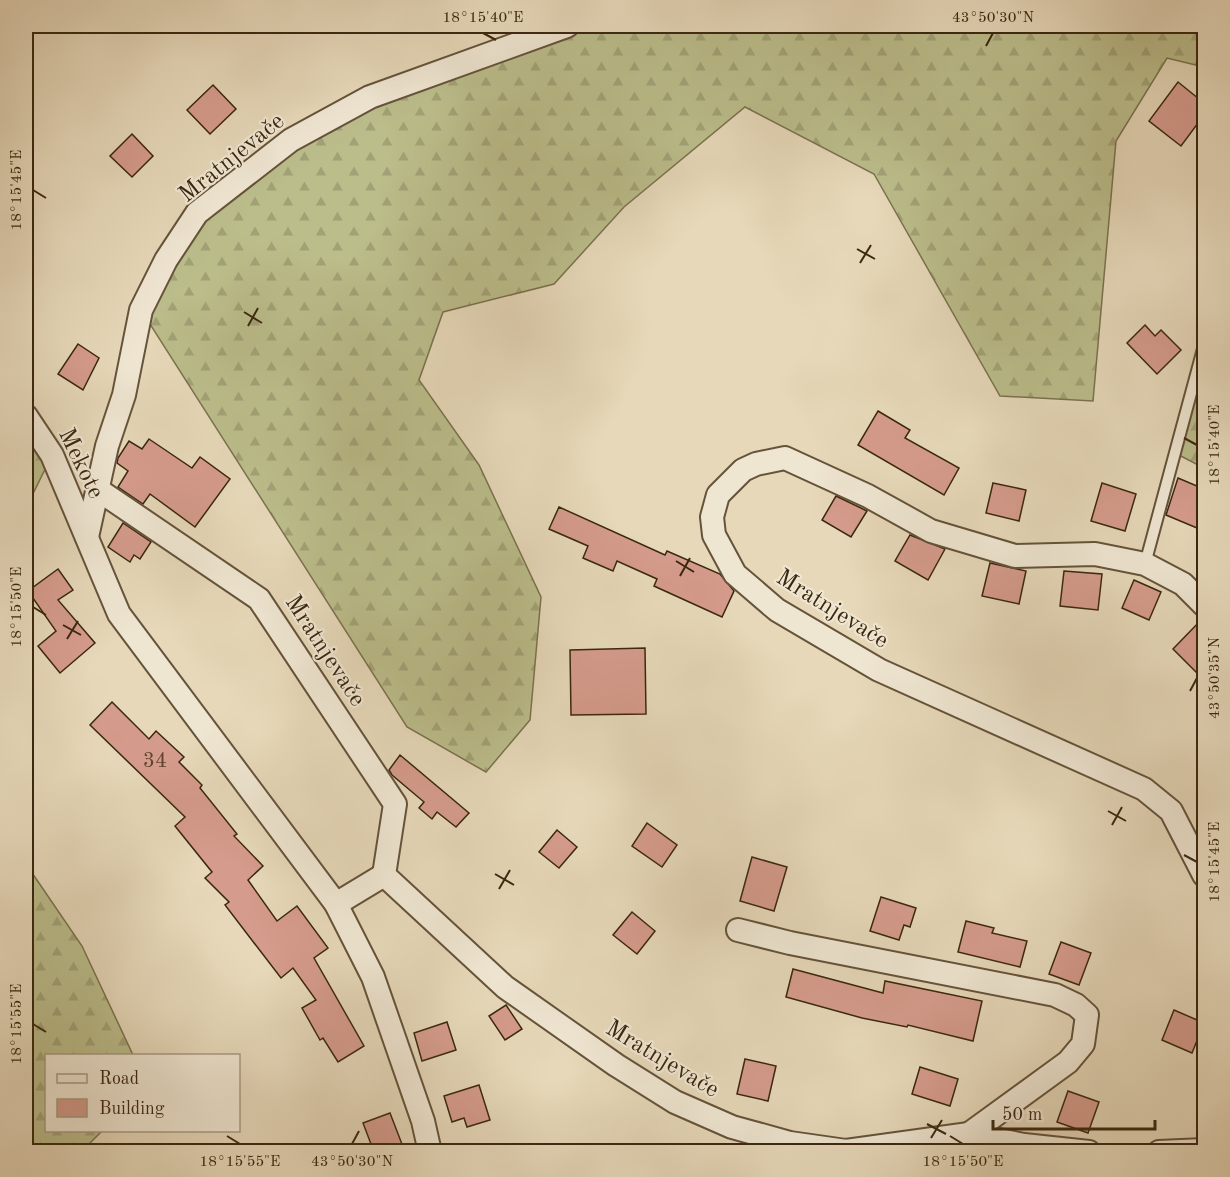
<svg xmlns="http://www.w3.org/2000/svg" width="1230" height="1177" font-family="'Old Standard TT',serif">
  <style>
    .forest { fill: url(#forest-firs); stroke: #7a724e; stroke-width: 1.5 }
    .building { fill: #d59b8c; stroke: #3a2710; stroke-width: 1.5 }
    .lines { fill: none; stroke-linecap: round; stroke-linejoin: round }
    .service-casing { stroke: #65533a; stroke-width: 14 }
    .minor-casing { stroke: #65533a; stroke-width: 26 }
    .service { stroke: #efe6d2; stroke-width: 10 }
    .minor { stroke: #efe6d2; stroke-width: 22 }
    .ticks { fill: none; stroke: #3a2710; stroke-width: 2 }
    .labels { text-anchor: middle; stroke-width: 4.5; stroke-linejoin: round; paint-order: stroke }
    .number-label { font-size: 21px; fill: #61442f }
    .street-label { font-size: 24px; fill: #3a2710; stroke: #efe6d2 }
    .neatline { fill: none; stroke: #3a2710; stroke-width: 2 }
    .ticks-label { font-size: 15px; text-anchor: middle; fill: #3a2710 }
  </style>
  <defs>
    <pattern id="forest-firs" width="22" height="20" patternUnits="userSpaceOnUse" patternTransform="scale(1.5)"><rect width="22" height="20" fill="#bbbd8b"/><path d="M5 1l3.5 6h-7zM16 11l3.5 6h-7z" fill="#a2a277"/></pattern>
  </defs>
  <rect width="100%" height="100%" fill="#e6d8b9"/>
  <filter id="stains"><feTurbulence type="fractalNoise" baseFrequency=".00333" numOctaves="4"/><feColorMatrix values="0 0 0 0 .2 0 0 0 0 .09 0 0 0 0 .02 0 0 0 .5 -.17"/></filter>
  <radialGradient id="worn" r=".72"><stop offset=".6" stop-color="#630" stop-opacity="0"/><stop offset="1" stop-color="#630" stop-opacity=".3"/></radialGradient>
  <g class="forest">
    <polygon points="572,26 1204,26 1204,67 1167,58 1116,141 1093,401 1000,396 874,174 745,107 624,207 554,284 443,312 419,380 479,465 541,597 530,720 486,772 407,727 141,310 197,213 291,140"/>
    <polygon points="1204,345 1204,468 1175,453"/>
    <polygon points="26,416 52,455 26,508"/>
    <polygon points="26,864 82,946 133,1055 46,1056 46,1130 102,1131 82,1151 26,1151"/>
  </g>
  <g class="building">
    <polygon points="1178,82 1204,103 1204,115 1181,146 1149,121"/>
    <polygon points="213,85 236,109 210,134 187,110"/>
    <polygon points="132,134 153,156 132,177 110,156"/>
    <polygon points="1145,325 1155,336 1161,330 1181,350 1157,374 1127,343"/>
    <polygon points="78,344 99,358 83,390 58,374"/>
    <polygon points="878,411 910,430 905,438 959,468 944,495 858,445"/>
    <polygon points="149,439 192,468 200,457 230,479 195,527 150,494 143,504 118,487 128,471 117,463 118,458 129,441 142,449"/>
    <polygon points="1178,478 1204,489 1204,511 1197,528 1166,515"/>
    <polygon points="993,483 1026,490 1019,521 986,513"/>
    <polygon points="1102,483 1136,494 1125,531 1091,521"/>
    <polygon points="836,496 867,511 851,537 822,520"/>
    <polygon points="559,507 665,555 667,551 720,574 734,591 722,617 654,586 657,579 617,561 613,571 583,558 588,546 549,529"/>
    <polygon points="123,523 151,542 140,559 134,555 130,562 108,547"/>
    <polygon points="910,535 945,549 928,580 895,561"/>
    <polygon points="990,563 1026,571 1019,604 982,596"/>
    <polygon points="58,569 73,590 58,600 95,643 60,673 38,646 56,631 28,591"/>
    <polygon points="1064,571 1102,574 1098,610 1060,606"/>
    <polygon points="1134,580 1161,592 1149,620 1122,608"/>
    <polygon points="1203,618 1204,618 1204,680 1173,649"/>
    <polygon points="645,648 646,714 571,715 570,650"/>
    <polygon points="112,702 149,739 156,731 184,757 179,762 202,785 200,788 237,834 234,836 263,866 248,880 277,921 297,906 328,948 314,958 364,1046 338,1062 323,1038 320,1040 302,1008 316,1000 293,968 281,978 225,905 229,902 205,878 212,872 175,826 185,817 90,725"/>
    <polygon points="400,755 469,813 456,827 437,812 432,819 419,808 424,802 392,775 389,770"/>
    <polygon points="647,823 677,845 662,867 632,846"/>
    <polygon points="557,830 577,847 559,868 539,852"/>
    <polygon points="752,857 787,867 774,911 740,901"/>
    <polygon points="881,897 916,908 910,927 904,925 899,940 870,931"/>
    <polygon points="632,912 655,931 637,954 613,935"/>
    <polygon points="966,921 994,928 992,933 1027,941 1020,967 958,952"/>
    <polygon points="1061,942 1091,953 1079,985 1049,974"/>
    <polygon points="793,969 883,993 885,981 982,1001 973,1041 908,1025 907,1027 862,1018 786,997"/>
    <polygon points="506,1005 522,1029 505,1040 489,1016"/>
    <polygon points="1174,1010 1204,1023 1192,1053 1162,1040"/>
    <polygon points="447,1022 456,1050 422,1061 414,1033"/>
    <polygon points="745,1059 776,1066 768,1101 737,1094"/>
    <polygon points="920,1067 958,1079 950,1106 912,1094"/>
    <polygon points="479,1085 490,1120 467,1127 464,1118 452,1122 444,1096"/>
    <polygon points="1068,1091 1099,1102 1088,1133 1057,1122"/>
    <polygon points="390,1113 405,1152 374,1152 363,1123"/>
  </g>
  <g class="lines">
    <defs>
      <polyline id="service" points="1145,564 1204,345"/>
      <g id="minor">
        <polyline points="26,416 52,455 119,614 336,904 373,977 423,1121 430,1152"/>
        <polyline points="97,489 259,599 395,804 384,875"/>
        <polyline points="87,537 107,446 124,395 141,310 166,260 197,213 291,140 370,97 567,26"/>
        <polyline points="1204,605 1183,584 1145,564 1095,554 1015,556 931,531 868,496 785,458 756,464 743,470 718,495 712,517 714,535 735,574 777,610 879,670 1144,789 1171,811 1204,875"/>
        <polyline points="384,875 505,987 616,1065 675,1102 732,1127 790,1143 846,1151 969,1134 1024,1145 1089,1152"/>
        <polyline points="336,904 384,875"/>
        <polyline points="738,930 790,943 1055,995 1076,1005 1087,1015 1083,1044 1068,1062 969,1134"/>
        <polyline points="1159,1152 1204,1150"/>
      </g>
    </defs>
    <use href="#service" class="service-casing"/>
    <use href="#minor" class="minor-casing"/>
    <use href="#service" class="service"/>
    <use href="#minor" class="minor"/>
  </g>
  <path class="ticks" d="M483 33 496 40M986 46 993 33M33 190 46 198M857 249 875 259M860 263 871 245M244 312 262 323M248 326 258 308M1184 438 1197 445M676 561 694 572M680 576 690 558M33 607 46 615M63 625 81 635M67 639 78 621M1190 691 1197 678M1108 811 1126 821M1112 825 1122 807M1184 855 1197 862M495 874 514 885M499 889 510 870M33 1024 46 1032M927 1124 946 1134M227 1136 240 1144M950 1136 963 1144M931 1138 942 1120M352 1144 359 1131"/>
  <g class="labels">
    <g class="number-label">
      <text x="155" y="767">34</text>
    </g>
    <g class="street-label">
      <text transform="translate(231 157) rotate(-39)" y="8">Mratnjevače</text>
      <text transform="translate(82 463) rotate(64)" y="8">Mekote</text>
      <text transform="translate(833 608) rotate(32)" y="8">Mratnjevače</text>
      <text transform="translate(326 650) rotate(57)" y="8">Mratnjevače</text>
      <text transform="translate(663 1058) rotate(31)" y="8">Mratnjevače</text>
    </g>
  </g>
  <rect width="1230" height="1177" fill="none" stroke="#e6d8b9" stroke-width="66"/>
  <rect x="45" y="1054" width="195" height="78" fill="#efe6d2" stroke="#a79a84" stroke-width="1.5"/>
  <rect x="57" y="1074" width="30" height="9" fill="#efe6d2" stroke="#a79a84" stroke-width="1.5"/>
  <text x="99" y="1084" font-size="18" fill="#3a2710">Road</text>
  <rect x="57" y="1099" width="30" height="18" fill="#d59b8c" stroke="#a79a84" stroke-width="1.5"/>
  <text x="99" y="1114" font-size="18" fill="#3a2710">Building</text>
  <path d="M993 1120v9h162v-9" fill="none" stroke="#3a2710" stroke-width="3"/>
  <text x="1002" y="1120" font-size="18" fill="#3a2710" stroke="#efe6d2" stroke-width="4.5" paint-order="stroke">50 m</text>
  <rect x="33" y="33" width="1164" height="1111" class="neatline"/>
  <g class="ticks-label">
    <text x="483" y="22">18°15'40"E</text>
    <text x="993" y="22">43°50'30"N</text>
    <text transform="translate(16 190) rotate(-90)" y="5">18°15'45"E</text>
    <text transform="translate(1214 445) rotate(-90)" y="5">18°15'40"E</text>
    <text transform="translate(16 607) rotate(-90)" y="5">18°15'50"E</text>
    <text transform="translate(1214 678) rotate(-90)" y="5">43°50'35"N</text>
    <text transform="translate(1214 862) rotate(-90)" y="5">18°15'45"E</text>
    <text transform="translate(16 1024) rotate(-90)" y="5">18°15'55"E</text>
    <text x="240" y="1166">18°15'55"E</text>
    <text x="352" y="1166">43°50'30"N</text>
    <text x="963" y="1166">18°15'50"E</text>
  </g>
  <rect width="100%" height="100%" filter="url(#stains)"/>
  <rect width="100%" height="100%" fill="url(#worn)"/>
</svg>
